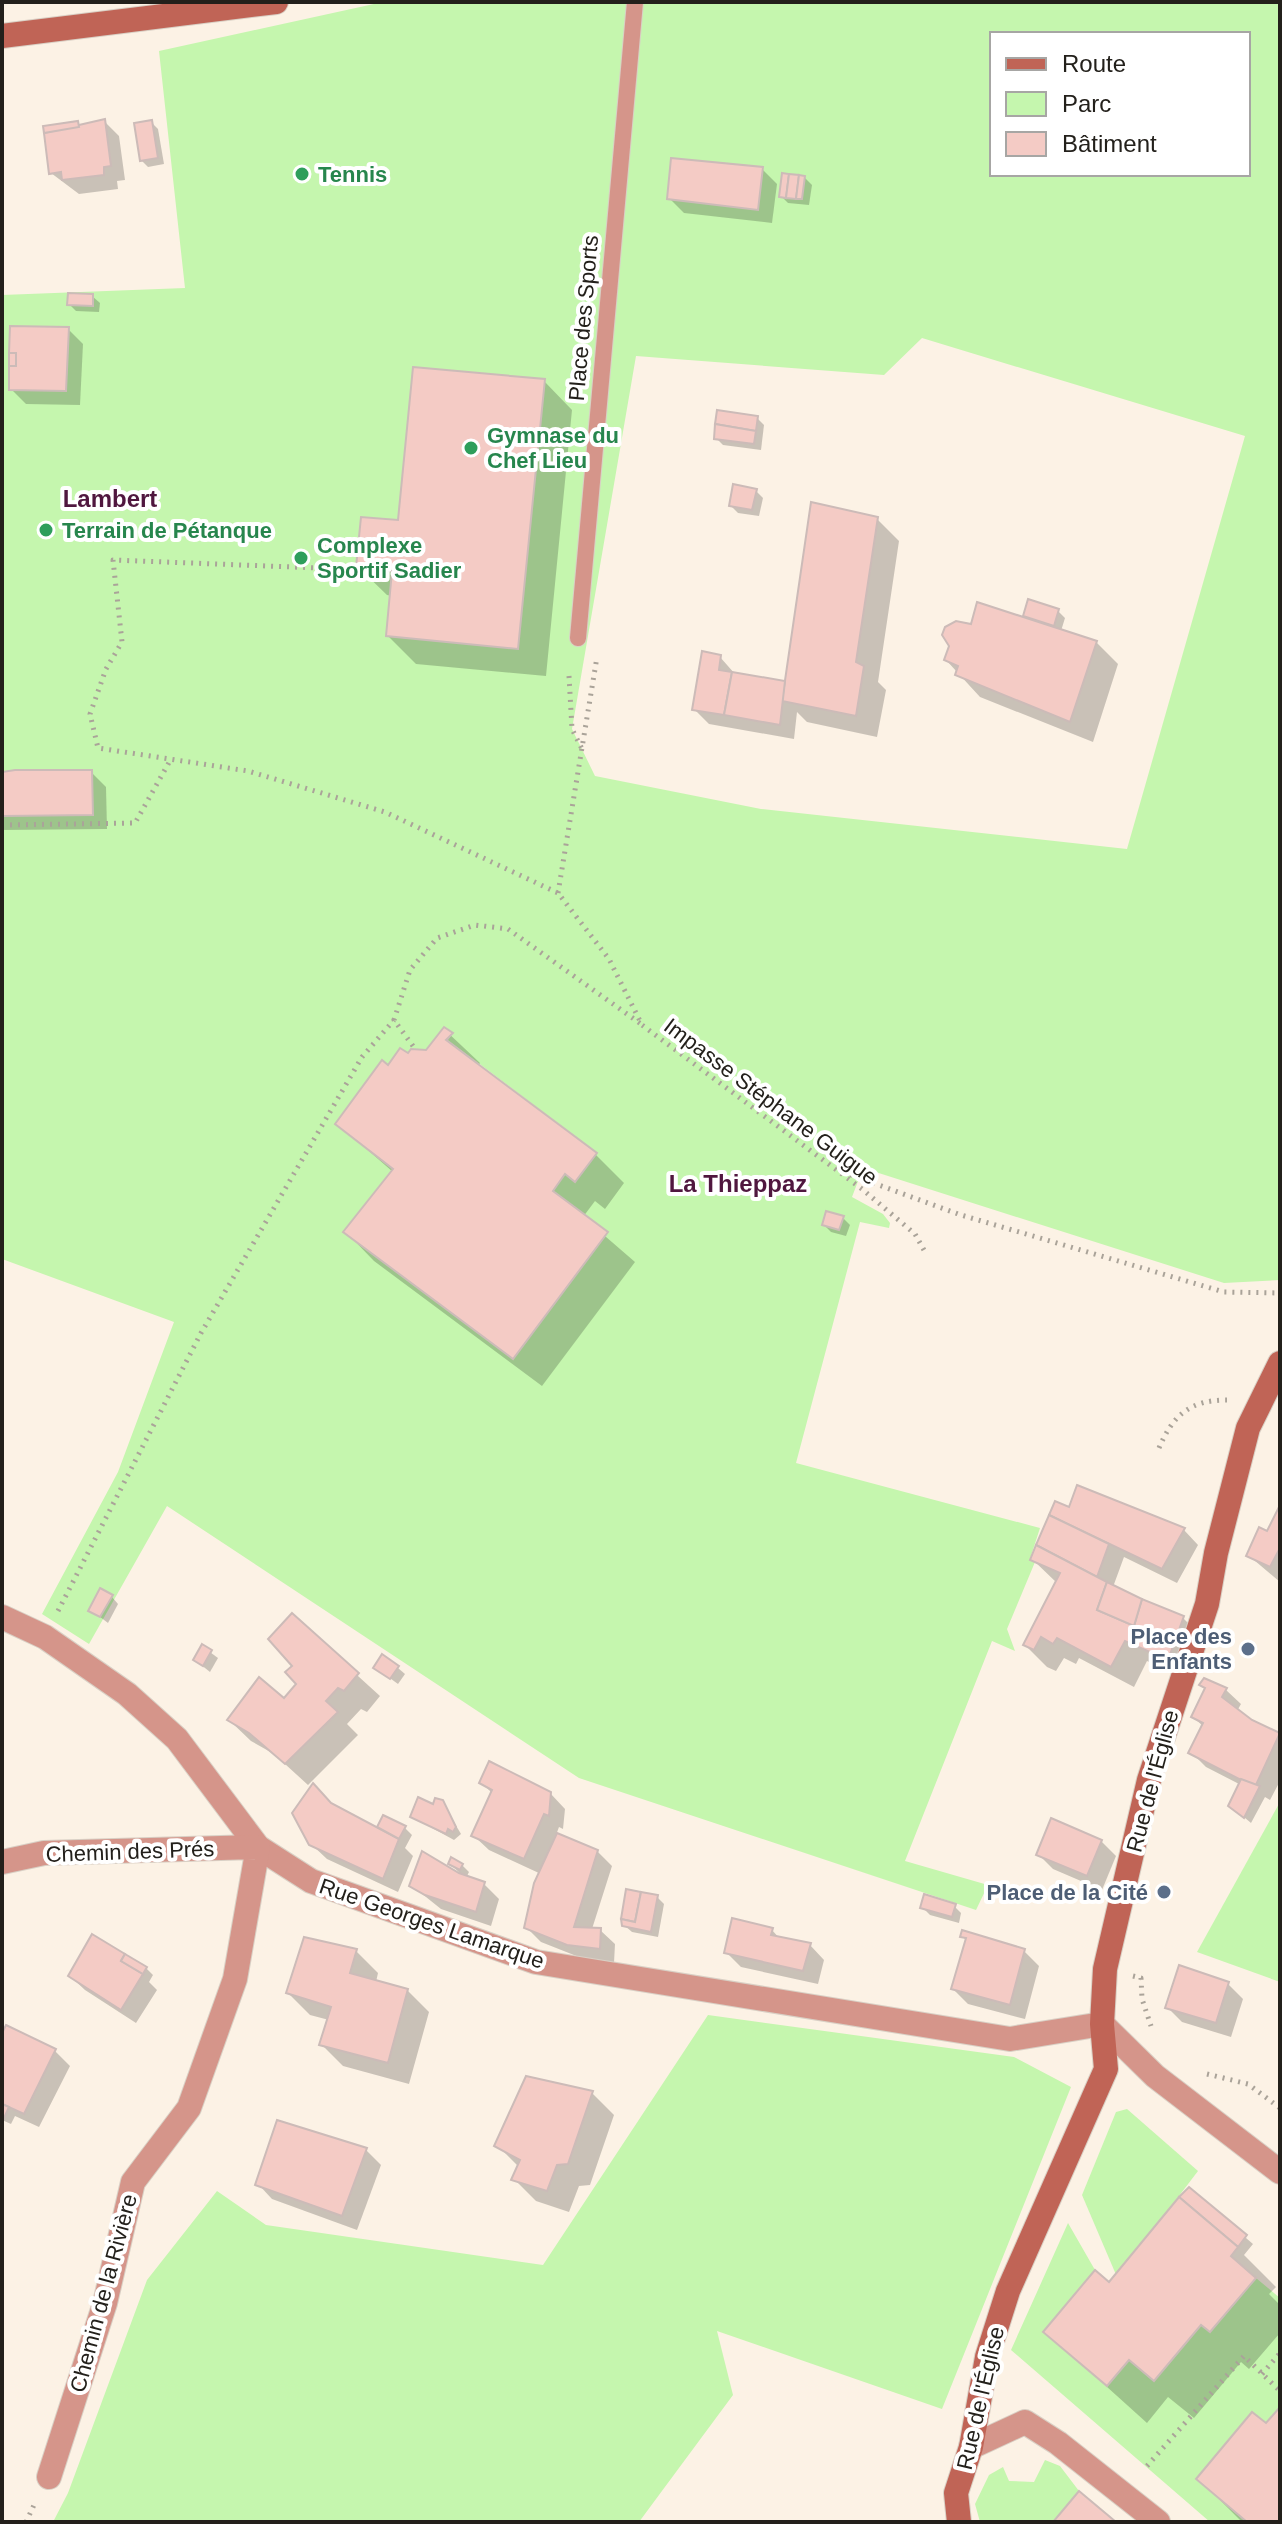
<svg xmlns="http://www.w3.org/2000/svg" width="1282" height="2524" font-family="Arial,sans-serif">
  <style>
    .green { fill: #c5f6ae; fill-rule: evenodd }
    .shadow { fill: #0003 }
    .building { fill: #f4cbc5; stroke: #ccbbb8; stroke-width: 2 }
    .lines { fill: none; stroke-linecap: round; stroke-linejoin: round }
    .lane-casing { stroke: #d9d0c5; stroke-width: 18 }
    .street-casing { stroke: #d9d0c5; stroke-width: 26 }
    .secondary-casing { stroke: #d9d0c5; stroke-width: 26 }
    .path { stroke: #aaa399; stroke-width: 5; stroke-dasharray: 2 6; stroke-linecap: butt }
    .lane { stroke: #d5958a; stroke-width: 16 }
    .street { stroke: #d5958a; stroke-width: 24 }
    .secondary { stroke: #c06456; stroke-width: 24 }
    .leisure-dot { fill: #2e9e5b; stroke: #fff; stroke-width: 3 }
    .service-dot { fill: #5c6f8a; stroke: #fff; stroke-width: 3 }
    .labels { text-anchor: middle; stroke-width: 8; stroke-linejoin: round; paint-order: stroke }
    .leisure-label { font-size: 22px; font-weight: bold; fill: #27864d; stroke: #fff; text-anchor: start }
    .street-label { font-size: 22px; fill: #23201b; stroke: #fff }
    .service-label { font-size: 22px; font-weight: bold; fill: #4e5e75; stroke: #fff; text-anchor: end }
    .neighbourhood-label { font-size: 24px; font-weight: bold; fill: #50173f; stroke: #fff }
  </style>
  <rect width="100%" height="100%" fill="#fcf2e5"/>
  <g class="green">
    <path d="M383 2H1280V1280L1224 1283 863 1168 852 1197 883 1214 890 1223 889 1228 860 1222 796 1463 1040 1528 1030 1559 1035 1562 1007 1629 1015 1651 992 1641 905 1861 988 1885 976 1910 579 1778 167 1506 89 1644 42 1614 118 1472 174 1322 2 1259V295L185 288 159 51ZM992 34H1248V174H992ZM922 338 1245 436 1127 849 761 809 595 776 572 729 636 356 884 375ZM445 1027 453 1033 448 1040 597 1153 565 1174 553 1191 513 1359 343 1232 393 1169 382 1061 388 1065 400 1048 408 1053 411 1049 426 1050Z"/>
    <polygon points="1280,1802 1280,1982 1197,1952"/>
    <polygon points="708,2015 1014,2057 1071,2087 942,2409 717,2331 733,2395 639,2522 53,2522 68,2493 147,2280 217,2191 266,2225 543,2265"/>
    <polygon points="1127,2109 1198,2171 1117,2277 1082,2195 1116,2112"/>
    <polygon points="1068,2223 1095,2270 1129,2360 1153,2381 1201,2325 1256,2278 1280,2298 1280,2406 1266,2423 1252,2413 1196,2479 1246,2522 1210,2522 1011,2350"/>
    <polygon points="1045,2460 1060,2466 1079,2491 1053,2522 980,2522 975,2504 989,2475 1003,2467 1009,2481 1034,2482"/>
  </g>
  <g class="shadow">
    <polygon points="104,121 119,136 125,180 117,181 118,189 79,194 51,173 77,123 81,127"/>
    <polygon points="151,122 158,129 164,164 148,167 141,160"/>
    <polygon points="762,169 777,184 772,223 684,213 669,198"/>
    <polygon points="805,178 812,185 809,205 788,203 781,196"/>
    <polygon points="92,296 100,303 99,312 76,311 69,304"/>
    <polygon points="68,329 83,344 80,405 26,404 11,389"/>
    <polygon points="544,381 572,410 546,676 416,664 388,636 392,596 387,595 358,567"/>
    <polygon points="757,418 764,425 761,450 723,445 716,438"/>
    <polygon points="756,491 763,498 759,516 738,513 731,506"/>
    <polygon points="877,519 899,541 878,682 886,690 877,737 807,722 797,712 794,739 709,724 694,709 720,657 735,674 784,683"/>
    <polygon points="1058,611 1065,618 1061,631 1096,642 1118,664 1093,742 980,697 946,660 973,627 1030,621 1025,616"/>
    <polygon points="2,772 91,772 106,787 107,829 2,830"/>
    <polygon points="445,1030 480,1063 478,1066 596,1155 624,1183 605,1209 595,1201 583,1217 635,1262 542,1386 374,1261 346,1232 393,1172 338,1124 389,1068 408,1056 427,1053"/>
    <polygon points="843,1218 850,1225 846,1236 831,1232 824,1225"/>
    <polygon points="1056,1503 1070,1509 1184,1530 1198,1545 1177,1583 1124,1557 1113,1587 1183,1618 1205,1640 1190,1681 1147,1661 1134,1687 1079,1658 1076,1664 1064,1658 1056,1671 1047,1667 1025,1645 1057,1583 1032,1559"/>
    <polygon points="1280,1509 1280,1582 1248,1555 1268,1534"/>
    <polygon points="112,1597 118,1604 108,1623 91,1610"/>
    <polygon points="292,1616 380,1696 367,1712 361,1709 347,1724 358,1735 308,1785 274,1754 251,1741 229,1720 284,1701 299,1684"/>
    <polygon points="203,1647 218,1658 210,1672 195,1660"/>
    <polygon points="376,1668 398,1668 405,1674 398,1684"/>
    <polygon points="1202,1685 1226,1690 1241,1704 1237,1711 1280,1735 1280,1781 1270,1800 1265,1797 1251,1823 1238,1812 1241,1785 1206,1767 1191,1752 1204,1727 1193,1717 1207,1690"/>
    <polygon points="481,1782 550,1793 565,1809 563,1829 559,1827 556,1835 597,1851 612,1866 592,1929 600,1930 615,1944 614,1963 584,1959 541,1942 526,1927 541,1874 489,1850 474,1836 493,1794"/>
    <polygon points="442,1802 461,1834 454,1840 412,1817"/>
    <polygon points="332,1806 386,1833 379,1827 405,1828 412,1835 405,1848 413,1856 398,1892 327,1859 311,1844"/>
    <polygon points="1101,1841 1116,1856 1102,1890 1053,1869 1038,1854"/>
    <polygon points="450,1864 462,1865 469,1872 466,1878 484,1884 499,1899 491,1926 441,1909 411,1885 462,1875"/>
    <polygon points="657,1897 664,1904 658,1937 632,1932 624,1925"/>
    <polygon points="954,1906 961,1913 959,1923 930,1915 923,1908"/>
    <polygon points="772,1930 780,1939 810,1945 824,1960 818,1984 741,1967 726,1952"/>
    <polygon points="962,1936 1024,1951 1039,1966 1025,2019 968,2004 953,1989 967,1941"/>
    <polygon points="356,1951 378,1973 376,1982 407,1990 429,2012 409,2084 343,2066 321,2044 329,2020 310,2015 288,1993"/>
    <polygon points="146,1968 153,1975 149,1982 157,1990 136,2023 85,1990 70,1976"/>
    <polygon points="1228,1984 1243,1999 1231,2037 1182,2022 1167,2007"/>
    <polygon points="2,2037 55,2051 70,2066 39,2127 15,2116 11,2124 2,2120"/>
    <polygon points="527,2078 592,2093 614,2115 590,2185 579,2186 569,2212 536,2201 514,2179 519,2167 497,2145"/>
    <polygon points="366,2150 381,2165 357,2230 272,2199 258,2184"/>
    <polygon points="1189,2189 1253,2244 1244,2255 1276,2287 1269,2294 1280,2305 1280,2333 1249,2369 1241,2362 1194,2418 1168,2397 1147,2423 1046,2332 1109,2284"/>
    <polygon points="1280,2409 1280,2522 1242,2522 1199,2479 1266,2426"/>
  </g>
  <g class="building">
    <polygon points="105,119 111,166 104,167 104,175 62,180 61,172 49,174 44,133"/>
    <polygon points="152,120 158,158 140,161 134,123"/>
    <polygon points="78,121 79,127 44,133 43,126"/>
    <polygon points="671,158 763,167 758,210 667,199"/>
    <polygon points="782,173 789,174 786,198 779,197"/>
    <polygon points="789,174 799,175 796,199 786,198"/>
    <polygon points="799,175 805,176 802,199 796,199"/>
    <polygon points="68,293 93,294 93,306 67,305"/>
    <polygon points="10,326 69,327 66,391 9,390 9,366 16,366 16,353 9,353"/>
    <rect x="9" y="353" width="7" height="13"/>
    <polygon points="413,367 545,379 518,649 386,636 392,571 356,567 361,517 398,520"/>
    <polygon points="717,410 758,416 756,431 715,424"/>
    <polygon points="715,424 756,431 754,444 714,439"/>
    <polygon points="733,484 757,489 752,510 729,506"/>
    <polygon points="811,502 878,517 856,662 864,666 856,716 782,701"/>
    <polygon points="1028,599 1059,609 1054,626 1023,616"/>
    <polygon points="977,602 1097,641 1070,722 955,675 958,666 944,660 949,646 942,635 945,627 956,621 971,624"/>
    <polygon points="702,651 721,655 719,670 732,672 724,715 692,710"/>
    <polygon points="732,672 785,681 780,725 724,715"/>
    <polygon points="15,770 92,770 93,815 2,816 2,772"/>
    <polygon points="444,1027 453,1033 446,1040 597,1153 575,1182 565,1174 553,1191 608,1232 513,1359 343,1232 393,1169 335,1124 382,1060 388,1065 400,1048 408,1053 411,1049 426,1050"/>
    <polygon points="826,1211 844,1216 839,1230 822,1225"/>
    <polygon points="1077,1485 1185,1528 1162,1569 1049,1515 1055,1501 1069,1507"/>
    <polygon points="1280,1505 1280,1548 1270,1567 1246,1556 1259,1527 1267,1531"/>
    <polygon points="1049,1515 1109,1544 1097,1577 1036,1545"/>
    <polygon points="1036,1545 1107,1582 1097,1610 1134,1626 1142,1599 1184,1616 1168,1660 1125,1641 1111,1667 1057,1638 1053,1644 1041,1637 1034,1650 1023,1645 1060,1573 1030,1560"/>
    <polygon points="1107,1582 1142,1599 1134,1626 1097,1610"/>
    <polygon points="100,1588 113,1595 100,1617 88,1611"/>
    <polygon points="292,1613 359,1673 344,1691 338,1688 326,1701 338,1712 285,1764 249,1733 227,1720 259,1677 284,1698 296,1684 285,1672 292,1666 268,1639"/>
    <polygon points="202,1644 212,1650 203,1666 193,1660"/>
    <polygon points="382,1654 399,1666 390,1679 373,1668"/>
    <polygon points="1204,1678 1227,1688 1222,1697 1252,1720 1280,1733 1255,1787 1188,1753 1203,1723 1191,1717 1205,1688 1199,1685"/>
    <polygon points="489,1761 551,1792 549,1816 544,1814 524,1859 471,1836 492,1790 479,1783"/>
    <polygon points="1241,1779 1260,1786 1244,1818 1228,1806"/>
    <polygon points="313,1783 331,1803 399,1839 383,1879 309,1845 292,1813"/>
    <polygon points="418,1797 433,1804 435,1798 443,1800 456,1827 453,1832 448,1829 446,1834 410,1817"/>
    <polygon points="383,1815 406,1826 399,1839 377,1827"/>
    <polygon points="1051,1818 1102,1840 1087,1876 1036,1855"/>
    <polygon points="557,1833 598,1850 574,1927 601,1928 600,1949 567,1945 524,1928 534,1883"/>
    <polygon points="422,1851 459,1873 485,1882 476,1912 425,1895 409,1886"/>
    <polygon points="451,1857 463,1864 460,1870 448,1864"/>
    <polygon points="626,1889 641,1892 635,1922 621,1919"/>
    <polygon points="641,1892 658,1895 651,1932 622,1926 621,1919 635,1922"/>
    <polygon points="924,1894 956,1904 952,1917 920,1908"/>
    <polygon points="732,1918 773,1928 771,1935 811,1943 803,1971 724,1953"/>
    <polygon points="962,1930 1025,1949 1010,2005 951,1989 966,1938 960,1937"/>
    <polygon points="92,1934 125,1954 121,1961 143,1974 121,2010 68,1976"/>
    <polygon points="304,1937 357,1949 350,1973 408,1989 388,2063 319,2045 331,2007 286,1993"/>
    <polygon points="125,1954 147,1967 143,1974 121,1961"/>
    <polygon points="1179,1965 1229,1982 1216,2023 1165,2008"/>
    <polygon points="6,2025 56,2049 24,2114 2,2104 2,2033"/>
    <polygon points="526,2076 593,2091 568,2164 557,2165 547,2191 511,2180 520,2160 494,2146"/>
    <polygon points="2,2104 9,2107 4,2118 2,2117"/>
    <polygon points="277,2120 367,2148 342,2216 255,2185"/>
    <polygon points="1189,2187 1247,2235 1238,2247 1179,2197"/>
    <polygon points="1179,2197 1238,2247 1231,2256 1256,2278 1210,2332 1201,2325 1154,2381 1129,2360 1107,2386 1043,2332 1095,2270 1109,2282"/>
    <polygon points="1280,2407 1280,2522 1247,2522 1196,2479 1252,2412 1266,2423"/>
    <polygon points="1079,2491 1116,2522 1053,2522"/>
  </g>
  <g class="lines">
    <defs>
      <polyline id="lane" points="578,638 635,2"/>
      <g id="street">
        <polyline points="2,1617 45,1637 127,1694 177,1739 258,1847 311,1881 536,1962 1010,2039 1102,2024 1155,2076 1280,2172"/>
        <polyline points="2,1862 44,1853 258,1847 235,1979 189,2108 133,2182 105,2303 49,2477"/>
        <polyline points="971,2447 1025,2422 1058,2443 1158,2522"/>
      </g>
      <g id="secondary">
        <polyline points="2,36 276,2"/>
        <polyline points="959,2522 956,2493 971,2447 987,2357 1008,2291 1106,2069 1102,2024 1105,1969 1149,1780 1207,1604 1216,1553 1248,1428 1280,1363"/>
      </g>
    </defs>
    <use href="#lane" class="lane-casing"/>
    <use href="#street" class="street-casing"/>
    <use href="#secondary" class="secondary-casing"/>
    <g class="path">
      <polyline points="345,569 113,560 122,642 106,669 90,714 98,748 248,771 385,812 558,893 609,959 642,1025 862,1189 915,1234 925,1252"/>
      <polyline points="569,676 572,729 582,749"/>
      <polyline points="2,825 135,823 171,759"/>
      <polyline points="558,893 597,657"/>
      <polyline points="413,1046 394,1020 410,970 437,938 475,925 508,929 641,1024"/>
      <polyline points="843,1172 961,1215 1224,1292 1280,1293"/>
      <path d="M1159 1448C1173 1415 1190 1400 1227 1400"/>
      <polyline points="58,1611 201,1333 362,1057 394,1020"/>
      <polyline points="1133,1976 1141,1978 1142,1999 1151,2026"/>
      <polyline points="1207,2074 1248,2084 1280,2108"/>
      <polyline points="1262,2374 1280,2353"/>
      <polyline points="1147,2466 1244,2356 1280,2391"/>
      <polyline points="26,2522 34,2505"/>
    </g>
    <use href="#lane" class="lane"/>
    <use href="#street" class="street"/>
    <use href="#secondary" class="secondary"/>
  </g>
  <g class="leisure-dot">
    <circle cx="302" cy="174" r="8"/>
    <circle cx="471" cy="448" r="8"/>
    <circle cx="46" cy="530" r="8"/>
    <circle cx="301" cy="558" r="8"/>
  </g>
  <g class="service-dot">
    <circle cx="1248" cy="1649" r="8"/>
    <circle cx="1164" cy="1892" r="8"/>
  </g>
  <g class="labels">
    <g class="leisure-label">
      <text x="318" y="182">Tennis</text>
      <text x="487" y="443">Gymnase du<tspan x="487" dy="25">Chef Lieu</tspan></text>
      <text x="62" y="538">Terrain de Pétanque</text>
      <text x="317" y="553">Complexe<tspan x="317" dy="25">Sportif Sadier</tspan></text>
    </g>
    <g class="street-label">
      <text transform="translate(583 318) rotate(-85)" y="8">Place des Sports</text>
      <text transform="translate(771 1101) rotate(37)" y="8">Impasse Stéphane Guigue</text>
      <text transform="translate(1152 1781) rotate(-75)" y="8">Rue de l'Église</text>
      <text transform="translate(130 1851) rotate(-2)" y="8">Chemin des Prés</text>
      <text transform="translate(432 1923) rotate(19)" y="8">Rue Georges Lamarque</text>
      <text transform="translate(103 2293) rotate(-75)" y="8">Chemin de la Rivière</text>
      <text transform="translate(980 2398) rotate(-77)" y="8">Rue de l'Église</text>
    </g>
    <g class="service-label">
      <text x="1232" y="1644">Place des<tspan x="1232" dy="25">Enfants</tspan></text>
      <text x="1148" y="1900">Place de la Cité</text>
    </g>
    <g class="neighbourhood-label">
      <text x="110" y="507">Lambert</text>
      <text x="738" y="1192">La Thieppaz</text>
    </g>
  </g>
  <rect width="1282" height="2524" fill="none" stroke="#23201b" stroke-width="8"/>
  <rect x="990" y="32" width="260" height="144" fill="#ffffff" stroke="#a7a6a4" stroke-width="2"/>
  <rect x="1006" y="58" width="40" height="12" fill="#c06456" stroke="#a7a6a4" stroke-width="2"/>
  <text x="1062" y="72" font-size="24" fill="#23201b">Route</text>
  <rect x="1006" y="92" width="40" height="24" fill="#c5f6ae" stroke="#a7a6a4" stroke-width="2"/>
  <text x="1062" y="112" font-size="24" fill="#23201b">Parc</text>
  <rect x="1006" y="132" width="40" height="24" fill="#f4cbc5" stroke="#a7a6a4" stroke-width="2"/>
  <text x="1062" y="152" font-size="24" fill="#23201b">Bâtiment</text>
</svg>
